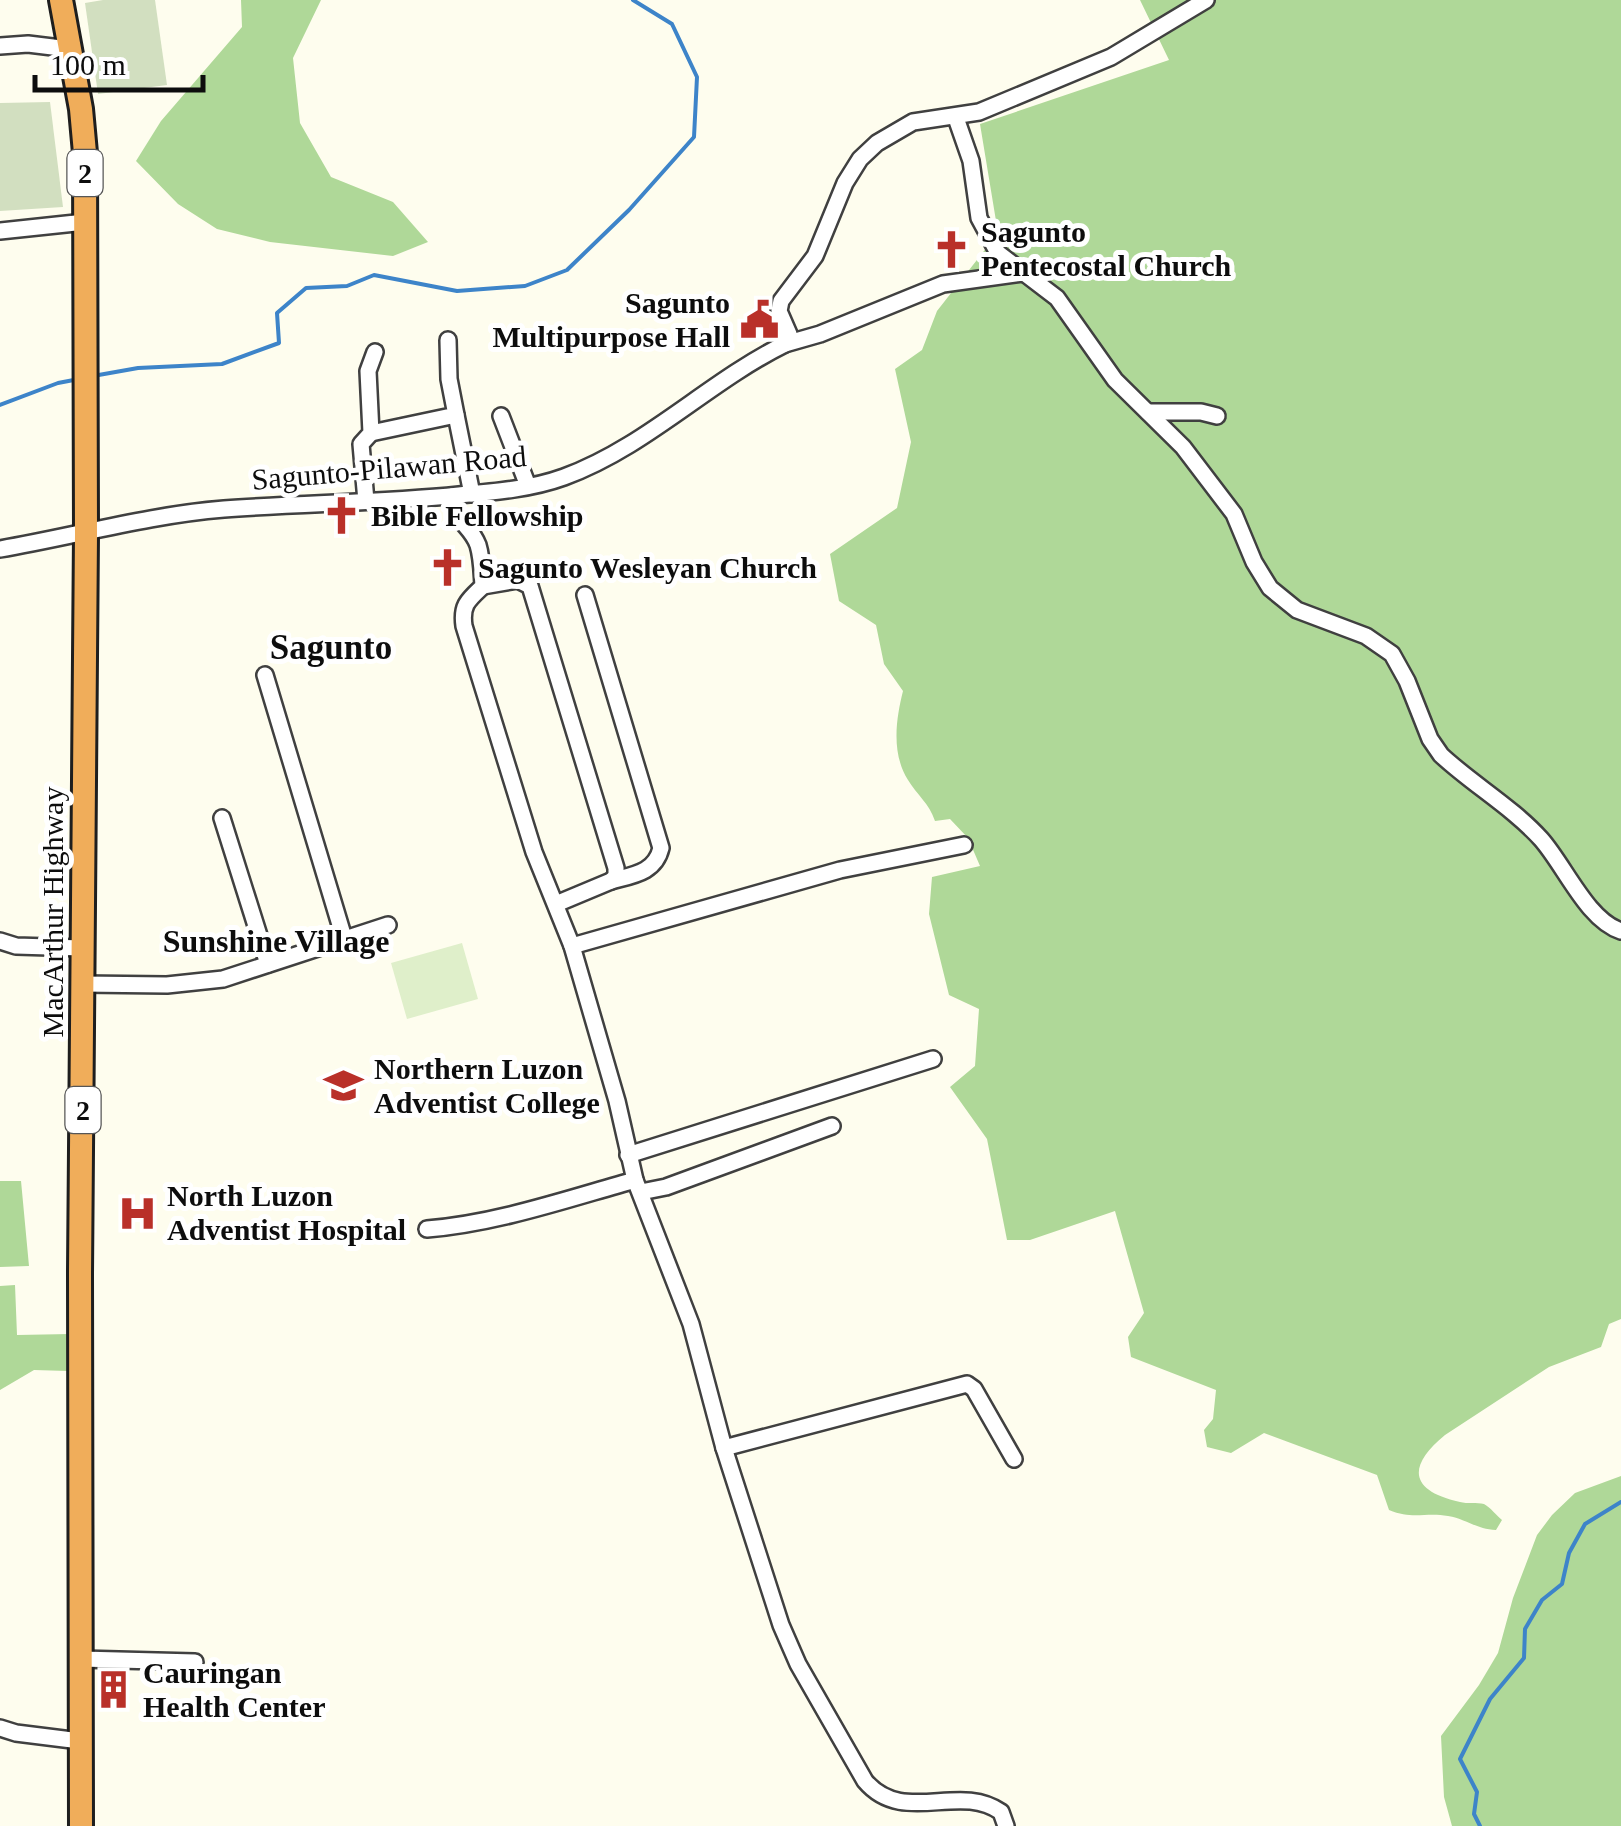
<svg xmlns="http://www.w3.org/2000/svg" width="1621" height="1826" font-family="Georgia,serif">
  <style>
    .forest { fill: #afd898 }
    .cemetery { fill: #d2dfc0 }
    .pitch { fill: #dfefca }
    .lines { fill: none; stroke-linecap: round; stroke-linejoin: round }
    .stream { stroke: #3d84c9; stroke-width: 4 }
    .minor-casing { stroke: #404040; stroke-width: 20 }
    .highway-casing { stroke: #1e1e1e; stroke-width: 28 }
    .minor { stroke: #fff; stroke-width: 15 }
    .highway { stroke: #f0ad5a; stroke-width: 22 }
    .labels { text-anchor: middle; stroke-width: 10; stroke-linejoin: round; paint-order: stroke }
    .shield { fill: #fff; stroke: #565656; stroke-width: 2.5 }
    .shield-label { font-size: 28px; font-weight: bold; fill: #0d0d0d }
    .poi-label { font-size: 30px; font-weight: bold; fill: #0d0d0d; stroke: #fff; text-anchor: start }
    .street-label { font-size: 30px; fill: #0d0d0d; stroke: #fff }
    .neighbourhood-label { font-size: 32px; font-weight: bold; fill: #0d0d0d; stroke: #fff }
    .quarter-label { font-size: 35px; font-weight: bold; fill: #0d0d0d; stroke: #fff }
  </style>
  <rect width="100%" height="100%" fill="#fefdee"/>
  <g class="forest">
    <polygon points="241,0 321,0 293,58 300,123 331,177 393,202 428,242 393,256 270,242 217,229 178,204 136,161 161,121 242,27"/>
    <path d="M1140 0H1621V1319L1609 1324 1601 1347 1549 1367 1445 1435C1407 1466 1409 1491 1460 1502 1467 1504 1477 1502 1484 1504 1490 1507 1497 1516 1502 1520L1496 1530C1476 1529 1466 1519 1448 1516 1425 1512 1413 1520 1389 1510L1377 1475 1264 1433 1231 1453 1207 1447 1204 1430 1213 1419 1216 1390 1131 1357 1128 1337 1144 1313 1115 1211 1030 1240H1007L987 1139 950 1087 975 1066 979 1009 949 995 929 914 932 877 980 866 968 838 950 819 935 821C929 803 917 795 908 780 891 753 896 719 903 691L884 664 876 625 839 601 830 554 897 508 911 442 895 369 922 350 937 311 998 233 980 124 1169 60Z"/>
    <polygon points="0,1181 21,1181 29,1266 0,1267"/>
    <polygon points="15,1285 17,1335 70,1334 68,1371 34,1370 0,1390 0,1286"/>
    <polygon points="1621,1476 1621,1826 1452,1826 1444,1797 1441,1736 1479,1685 1498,1653 1513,1598 1537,1535 1552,1515 1575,1493"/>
  </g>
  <g class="cemetery">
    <polygon points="103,0 155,0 167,85 98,94 85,3"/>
    <polygon points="50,102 63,207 0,211 0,103"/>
  </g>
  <polygon class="pitch" points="462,943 478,999 407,1019 391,963"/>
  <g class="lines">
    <g class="stream">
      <polyline points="93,376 138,368 222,364 279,343 277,313 306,288 347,286 374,275 457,291 525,286 567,270 629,210 694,137 697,77 672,24 633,0"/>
      <polyline points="0,405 58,383 79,379"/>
      <polyline points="1480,1826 1474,1814 1477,1792 1460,1759 1490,1699 1524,1658 1525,1629 1542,1600 1562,1584 1569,1553 1585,1524 1621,1502"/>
    </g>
    <defs>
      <g id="minor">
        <polyline points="0,46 28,44 69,49"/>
        <path d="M956 118 971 161 979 218 998 253 1057 298 1115 380 1183 447 1234 514 1254 562 1270 588 1297 610 1366 636 1392 654 1407 681 1430 739 1441 755C1472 784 1512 807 1541 839 1565 866 1587 920 1621 931"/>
        <polyline points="0,231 85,222"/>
        <polyline points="785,344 820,334 943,284 1023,273"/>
        <polyline points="1148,412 1201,412 1217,416"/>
        <polyline points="456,415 472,494"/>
        <polyline points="501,416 528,486"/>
        <polyline points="371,433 456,415 449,379 448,340"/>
        <path d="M452 496C456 525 470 524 478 545 482 558 482 572 483 586 468 600 461 605 464 626L534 852 572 946 617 1101 635 1180 691 1324 724 1448 781 1625 798 1664 865 1781C903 1826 959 1782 1001 1812L1006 1826"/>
        <polyline points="366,501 361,444 371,433 368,371 375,352"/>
        <path d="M0 549C75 536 149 515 224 509 303 503 381 503 459 495 494 492 531 489 564 477 646 447 708 382 785 344L789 334 779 311 781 301 815 256 845 183 860 159 877 143 913 122 979 112 1111 57 1206 0"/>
        <polyline points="483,586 518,580 530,586 616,868 616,876 611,881 556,904"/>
        <path d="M585 595 661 848C655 873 633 875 611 881"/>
        <polyline points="265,675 344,938"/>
        <polyline points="222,818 268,964"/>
        <polyline points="0,941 16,946 82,948"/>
        <polyline points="572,946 840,870 964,845"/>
        <polyline points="82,984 167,985 223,979 388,925"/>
        <polyline points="628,1155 933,1059"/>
        <polyline points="641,1192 666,1187 832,1126"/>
        <path d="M427 1229C498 1223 567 1199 635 1180"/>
        <polyline points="724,1448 967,1384 974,1389 1014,1459"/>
        <polyline points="81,1659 195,1662"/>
        <polyline points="0,1728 16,1733 80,1741"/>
      </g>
      <polyline id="highway" points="61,0 81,109 85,153 86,534 80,1273 81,1826"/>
    </defs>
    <use href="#minor" class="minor-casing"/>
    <use href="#highway" class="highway-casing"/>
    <use href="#minor" class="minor"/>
    <use href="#highway" class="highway"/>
  </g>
  <defs>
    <symbol id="church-bare" viewBox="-9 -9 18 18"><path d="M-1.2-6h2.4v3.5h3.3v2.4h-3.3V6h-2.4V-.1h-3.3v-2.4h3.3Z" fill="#b93029" stroke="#fff" stroke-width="2.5" paint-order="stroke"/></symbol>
    <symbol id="civic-bare" viewBox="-9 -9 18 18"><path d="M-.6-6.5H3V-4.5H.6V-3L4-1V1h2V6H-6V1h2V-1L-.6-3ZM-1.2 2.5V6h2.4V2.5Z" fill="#b93029" stroke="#fff" stroke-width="2.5" paint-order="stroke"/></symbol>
    <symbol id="school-bare" viewBox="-9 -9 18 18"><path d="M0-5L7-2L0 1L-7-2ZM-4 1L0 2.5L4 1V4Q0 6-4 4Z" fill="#b93029" stroke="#fff" stroke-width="2.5" paint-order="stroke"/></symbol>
    <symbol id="hospital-bare" viewBox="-9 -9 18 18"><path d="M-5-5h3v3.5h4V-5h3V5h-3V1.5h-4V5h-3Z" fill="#b93029" stroke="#fff" stroke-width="2.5" paint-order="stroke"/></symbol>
    <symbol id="building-bare" viewBox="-9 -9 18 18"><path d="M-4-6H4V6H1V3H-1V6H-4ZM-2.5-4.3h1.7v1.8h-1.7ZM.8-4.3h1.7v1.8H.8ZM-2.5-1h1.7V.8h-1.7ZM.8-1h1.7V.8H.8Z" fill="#b93029" stroke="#fff" stroke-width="2.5" paint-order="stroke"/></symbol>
  </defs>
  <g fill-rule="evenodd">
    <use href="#church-bare" x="924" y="222" width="55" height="55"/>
    <use href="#civic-bare" x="732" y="292" width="55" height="55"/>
    <use href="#church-bare" x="314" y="488" width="55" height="55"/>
    <use href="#church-bare" x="420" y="540" width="55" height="55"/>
    <use href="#school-bare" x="316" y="1058" width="55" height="55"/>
    <use href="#hospital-bare" x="110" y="1186" width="55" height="55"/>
    <use href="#building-bare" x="86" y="1662" width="55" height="55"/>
  </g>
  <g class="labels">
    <g class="shield">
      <rect x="67.5" y="150" width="35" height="46" rx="8"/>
      <rect x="65.5" y="1087" width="35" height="46" rx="8"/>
    </g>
    <g class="shield-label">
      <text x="85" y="183">2</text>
      <text x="83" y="1120">2</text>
    </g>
    <g class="poi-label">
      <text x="981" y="242">Sagunto<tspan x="981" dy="34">Pentecostal Church</tspan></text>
      <text x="730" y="313" text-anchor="end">Sagunto<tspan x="730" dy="34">Multipurpose Hall</tspan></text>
      <text x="371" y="526">Bible Fellowship</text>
      <text x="478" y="578">Sagunto Wesleyan Church</text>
      <text x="374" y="1079">Northern Luzon<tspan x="374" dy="34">Adventist College</tspan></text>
      <text x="167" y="1206">North Luzon<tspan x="167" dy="34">Adventist Hospital</tspan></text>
      <text x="143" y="1683">Cauringan<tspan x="143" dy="34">Health Center</tspan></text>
    </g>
    <g class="street-label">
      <text transform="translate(389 468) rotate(-5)" y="10">Sagunto-Pilawan Road</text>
      <text transform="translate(53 912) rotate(-90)" y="10">MacArthur Highway</text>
    </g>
    <g class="neighbourhood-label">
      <text x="276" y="952">Sunshine Village</text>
    </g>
    <g class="quarter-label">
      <text x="331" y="659">Sagunto</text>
    </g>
  </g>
  <path d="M35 75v15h168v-15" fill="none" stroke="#0d0d0d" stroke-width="5"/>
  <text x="50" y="75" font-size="30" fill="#0d0d0d" stroke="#ffffff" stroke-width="8" paint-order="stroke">100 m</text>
</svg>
